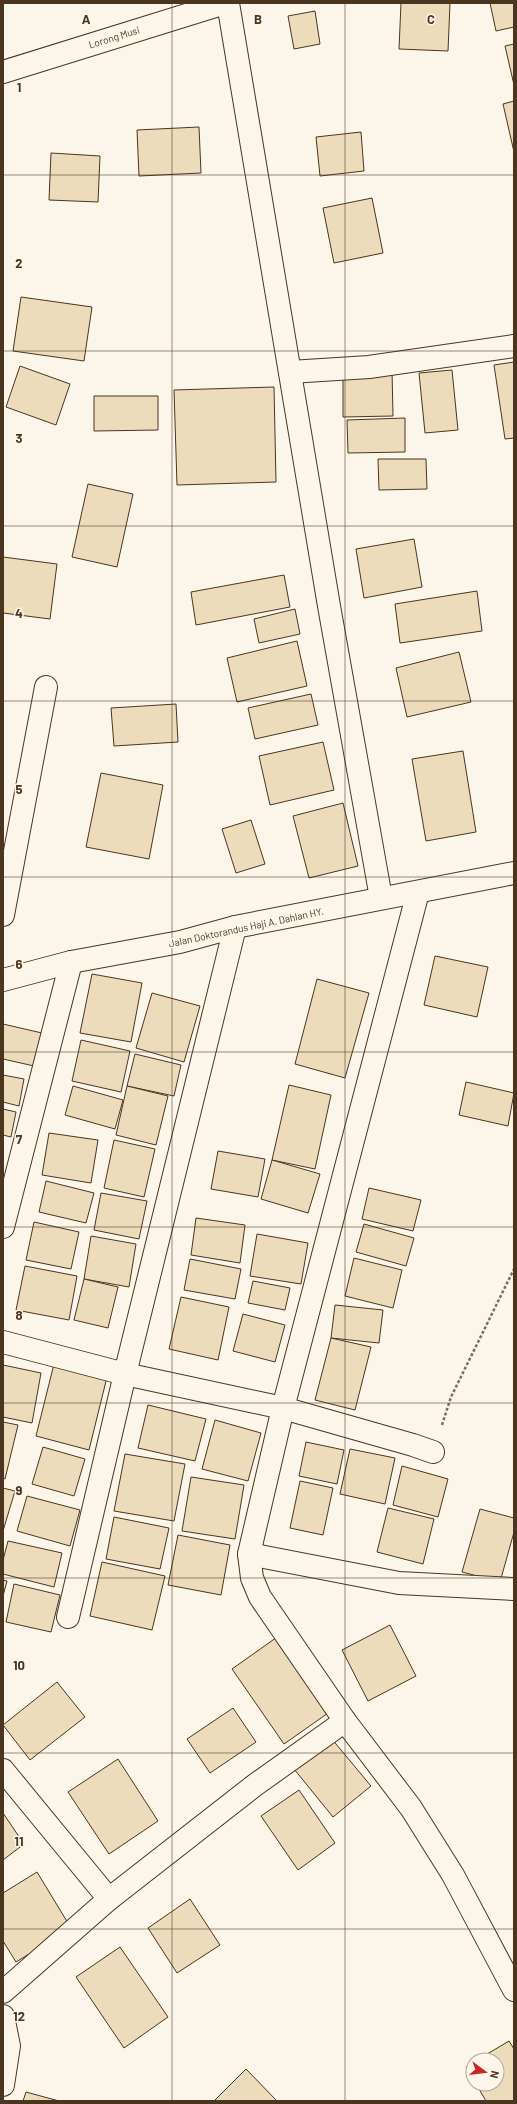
<svg xmlns="http://www.w3.org/2000/svg" width="517" height="2104" font-family="Barlow,sans-serif">
  <style>
    .building { fill: #ecdcbc; stroke: #4a3520 }
    .lines { fill: none; stroke-linecap: round; stroke-linejoin: round }
    .minor-casing { stroke: #4a3520; stroke-width: 24 }
    .path { stroke: #7f6f5c; stroke-width: 2.5; stroke-dasharray: 3 2; stroke-linecap: butt }
    .minor { stroke: #fbf6e9; stroke-width: 22 }
    .grid { fill: none; stroke: #4a3520; stroke-width: 1; stroke-opacity: 0.55 }
    .labels { text-anchor: middle; stroke-width: 3; stroke-linejoin: round; paint-order: stroke }
    .street-label { font-size: 10px; fill: #4a3520; stroke: #fbf6e9 }
    .grid-label { font-size: 13px; text-anchor: middle; font-weight: bold; fill: #4a3520; stroke: #fbf6e9; stroke-width: 3; stroke-linejoin: round; paint-order: stroke }
  </style>
  <rect width="100%" height="100%" fill="#fbf6e9"/>
  <g class="building">
    <polygon points="401,3 450,3 448,51 399,49"/>
    <polygon points="490,3 514,3 514,27 496,31"/>
    <polygon points="315,11 320,44 294,49 288,16"/>
    <polygon points="514,44 514,85 505,46"/>
    <polygon points="514,101 514,152 503,104"/>
    <polygon points="199,127 201,173 139,176 137,130"/>
    <polygon points="361,132 364,171 320,176 316,137"/>
    <polygon points="51,153 100,156 98,202 49,200"/>
    <polygon points="372,198 383,253 334,263 323,208"/>
    <polygon points="21,297 92,307 84,361 13,351"/>
    <polygon points="514,362 514,438 505,439 494,365"/>
    <polygon points="20,366 70,384 56,425 6,407"/>
    <polygon points="392,370 393,416 343,417 343,371"/>
    <polygon points="452,370 458,430 425,433 419,373"/>
    <polygon points="274,387 276,482 177,485 174,390"/>
    <polygon points="94,396 158,396 158,430 94,431"/>
    <polygon points="405,418 405,452 348,453 347,420"/>
    <polygon points="378,459 426,459 427,489 379,490"/>
    <polygon points="88,484 133,494 117,567 72,557"/>
    <polygon points="414,539 422,587 364,598 356,549"/>
    <polygon points="3,557 57,564 50,619 3,613"/>
    <polygon points="284,575 290,607 196,625 191,592"/>
    <polygon points="477,591 482,631 400,643 395,604"/>
    <polygon points="295,609 300,634 259,643 254,619"/>
    <polygon points="297,641 307,686 237,702 227,658"/>
    <polygon points="459,652 471,702 407,717 396,668"/>
    <polygon points="311,694 318,725 255,739 248,708"/>
    <polygon points="176,704 178,742 114,746 111,708"/>
    <polygon points="323,742 334,790 270,805 259,756"/>
    <polygon points="463,751 476,832 426,841 412,759"/>
    <polygon points="101,773 163,785 149,859 86,847"/>
    <polygon points="343,803 358,866 309,878 293,816"/>
    <polygon points="251,820 265,864 236,873 222,829"/>
    <polygon points="435,956 488,967 477,1017 424,1005"/>
    <polygon points="92,974 142,983 131,1042 80,1033"/>
    <polygon points="317,979 369,993 345,1078 295,1064"/>
    <polygon points="152,993 200,1006 184,1062 136,1048"/>
    <polygon points="3,1024 42,1033 34,1066 3,1059"/>
    <polygon points="81,1040 130,1051 121,1092 72,1081"/>
    <polygon points="135,1054 181,1065 174,1096 127,1086"/>
    <polygon points="3,1075 24,1079 19,1106 3,1102"/>
    <polygon points="466,1082 514,1093 508,1126 459,1115"/>
    <polygon points="289,1085 331,1095 315,1169 272,1160"/>
    <polygon points="73,1086 123,1100 115,1129 65,1115"/>
    <polygon points="127,1086 168,1096 156,1145 116,1135"/>
    <polygon points="3,1109 16,1112 11,1137 3,1135"/>
    <polygon points="49,1133 98,1140 91,1183 42,1175"/>
    <polygon points="114,1140 155,1149 144,1197 104,1188"/>
    <polygon points="218,1151 265,1159 258,1197 211,1189"/>
    <polygon points="272,1160 320,1174 308,1213 261,1199"/>
    <polygon points="46,1181 94,1193 86,1223 39,1212"/>
    <polygon points="369,1188 421,1200 413,1231 362,1219"/>
    <polygon points="101,1193 147,1201 139,1239 94,1230"/>
    <polygon points="196,1218 245,1225 240,1263 191,1255"/>
    <polygon points="34,1222 79,1232 71,1269 26,1260"/>
    <polygon points="364,1224 414,1238 406,1266 356,1252"/>
    <polygon points="257,1234 308,1243 301,1284 250,1276"/>
    <polygon points="91,1236 136,1244 129,1287 84,1279"/>
    <polygon points="354,1258 402,1270 393,1308 345,1296"/>
    <polygon points="190,1259 241,1269 235,1299 184,1290"/>
    <polygon points="25,1266 77,1276 69,1320 16,1310"/>
    <polygon points="84,1279 118,1287 108,1328 74,1320"/>
    <polygon points="253,1281 290,1288 285,1310 248,1303"/>
    <polygon points="181,1297 229,1307 218,1360 169,1349"/>
    <polygon points="335,1305 383,1310 379,1343 331,1338"/>
    <polygon points="243,1314 285,1325 275,1362 233,1351"/>
    <polygon points="331,1338 371,1347 355,1410 315,1400"/>
    <polygon points="54,1364 107,1377 89,1450 36,1436"/>
    <polygon points="3,1365 41,1373 32,1423 3,1417"/>
    <polygon points="148,1405 206,1419 195,1461 138,1448"/>
    <polygon points="215,1420 261,1433 248,1481 202,1469"/>
    <polygon points="3,1422 18,1425 5,1479 3,1478"/>
    <polygon points="306,1442 344,1450 337,1484 299,1476"/>
    <polygon points="43,1447 85,1459 74,1496 32,1484"/>
    <polygon points="350,1449 395,1458 385,1504 340,1494"/>
    <polygon points="125,1454 185,1464 174,1521 114,1511"/>
    <polygon points="402,1466 448,1479 438,1517 393,1505"/>
    <polygon points="191,1477 244,1485 235,1539 182,1531"/>
    <polygon points="300,1481 333,1488 323,1535 290,1528"/>
    <polygon points="3,1488 15,1491 3,1531"/>
    <polygon points="27,1496 80,1510 70,1546 17,1531"/>
    <polygon points="388,1508 434,1519 423,1564 377,1552"/>
    <polygon points="480,1509 514,1518 514,1532 500,1582 462,1572"/>
    <polygon points="114,1517 169,1528 160,1569 106,1559"/>
    <polygon points="178,1535 230,1545 221,1595 168,1585"/>
    <polygon points="8,1541 62,1553 54,1587 3,1574 3,1560"/>
    <polygon points="102,1562 165,1576 152,1630 90,1616"/>
    <polygon points="3,1580 7,1581 3,1596"/>
    <polygon points="14,1584 60,1595 51,1632 6,1622"/>
    <polygon points="390,1625 416,1676 368,1701 342,1650"/>
    <polygon points="280,1635 331,1711 284,1744 232,1669"/>
    <polygon points="57,1682 85,1717 30,1760 3,1725"/>
    <polygon points="233,1708 256,1742 210,1773 187,1739"/>
    <polygon points="331,1738 371,1786 333,1817 294,1769"/>
    <polygon points="118,1759 158,1821 109,1854 68,1792"/>
    <polygon points="299,1790 335,1843 298,1870 261,1816"/>
    <polygon points="3,1813 24,1844 3,1860"/>
    <polygon points="37,1872 71,1928 16,1962 3,1941 3,1893"/>
    <polygon points="190,1899 220,1945 177,1973 148,1928"/>
    <polygon points="120,1947 168,2017 124,2048 76,1977"/>
    <polygon points="509,2041 514,2049 514,2101 486,2101 476,2084 497,2084 497,2060 477,2060"/>
    <polygon points="473,2062 473,2078 466,2067"/>
    <polygon points="246,2069 277,2101 214,2101"/>
    <polygon points="26,2092 59,2101 23,2101"/>
  </g>
  <g class="lines">
    <defs>
      <g id="minor">
        <polyline points="228,3 329,606 381,898"/>
        <polyline points="3,72 225,3"/>
        <polyline points="290,372 369,367 514,346"/>
        <polyline points="418,892 283,1408 249,1554 252,1578 260,1597 345,1721 411,1808 453,1875 514,1990"/>
        <polyline points="3,915 46,687"/>
        <polyline points="3,980 71,962 180,942 235,927 514,873"/>
        <polyline points="3,1227 71,962"/>
        <polyline points="3,1342 125,1374 283,1408 413,1445 433,1452"/>
        <polyline points="249,1554 399,1583 513,1589"/>
        <polyline points="68,1617 125,1374 235,927"/>
        <polyline points="3,1770 109,1899 3,1992"/>
        <polyline points="109,1899 255,1785 345,1721"/>
        <polyline points="3,2016 9,2046 3,2085"/>
      </g>
    </defs>
    <use href="#minor" class="minor-casing"/>
    <polyline class="path" points="442,1425 451,1397 514,1269"/>
    <use href="#minor" class="minor"/>
  </g>
  <path class="grid" d="M172 3V2101M345 3V2101M3 175H514M3 351H514M3 526H514M3 701H514M3 877H514M3 1052H514M3 1227H514M3 1403H514M3 1578H514M3 1753H514M3 1929H514"/>
  <g class="labels">
    <g class="street-label">
      <text transform="translate(114 37) rotate(-17)" y="4">Lorong Musi</text>
      <text transform="translate(246 927) rotate(-12)" y="4">Jalan Doktorandus Haji A. Dahlan HY.</text>
    </g>
  </g>
  <g class="grid-label">
    <text x="86" y="24">A</text>
    <text x="258" y="24">B</text>
    <text x="431" y="24">C</text>
    <text x="19" y="92">1</text>
    <text x="19" y="268">2</text>
    <text x="19" y="443">3</text>
    <text x="19" y="618">4</text>
    <text x="19" y="794">5</text>
    <text x="19" y="969">6</text>
    <text x="19" y="1144">7</text>
    <text x="19" y="1320">8</text>
    <text x="19" y="1495">9</text>
    <text x="19" y="1670">10</text>
    <text x="19" y="1846">11</text>
    <text x="19" y="2021">12</text>
  </g>
  <rect width="517" height="2104" fill="none" stroke="#4a3520" stroke-width="8"/>
  <g transform="translate(485 2072) rotate(105)"><circle r="19" fill="#fbf6e9" stroke="#b4a999"/>
  <path d="M0-3L7 15L0 10L-7 15Z" fill="#c62828"/>
  <text y="-6" font-size="11" font-weight="bold" text-anchor="middle" fill="#4a3520">N</text>
  </g>
</svg>
